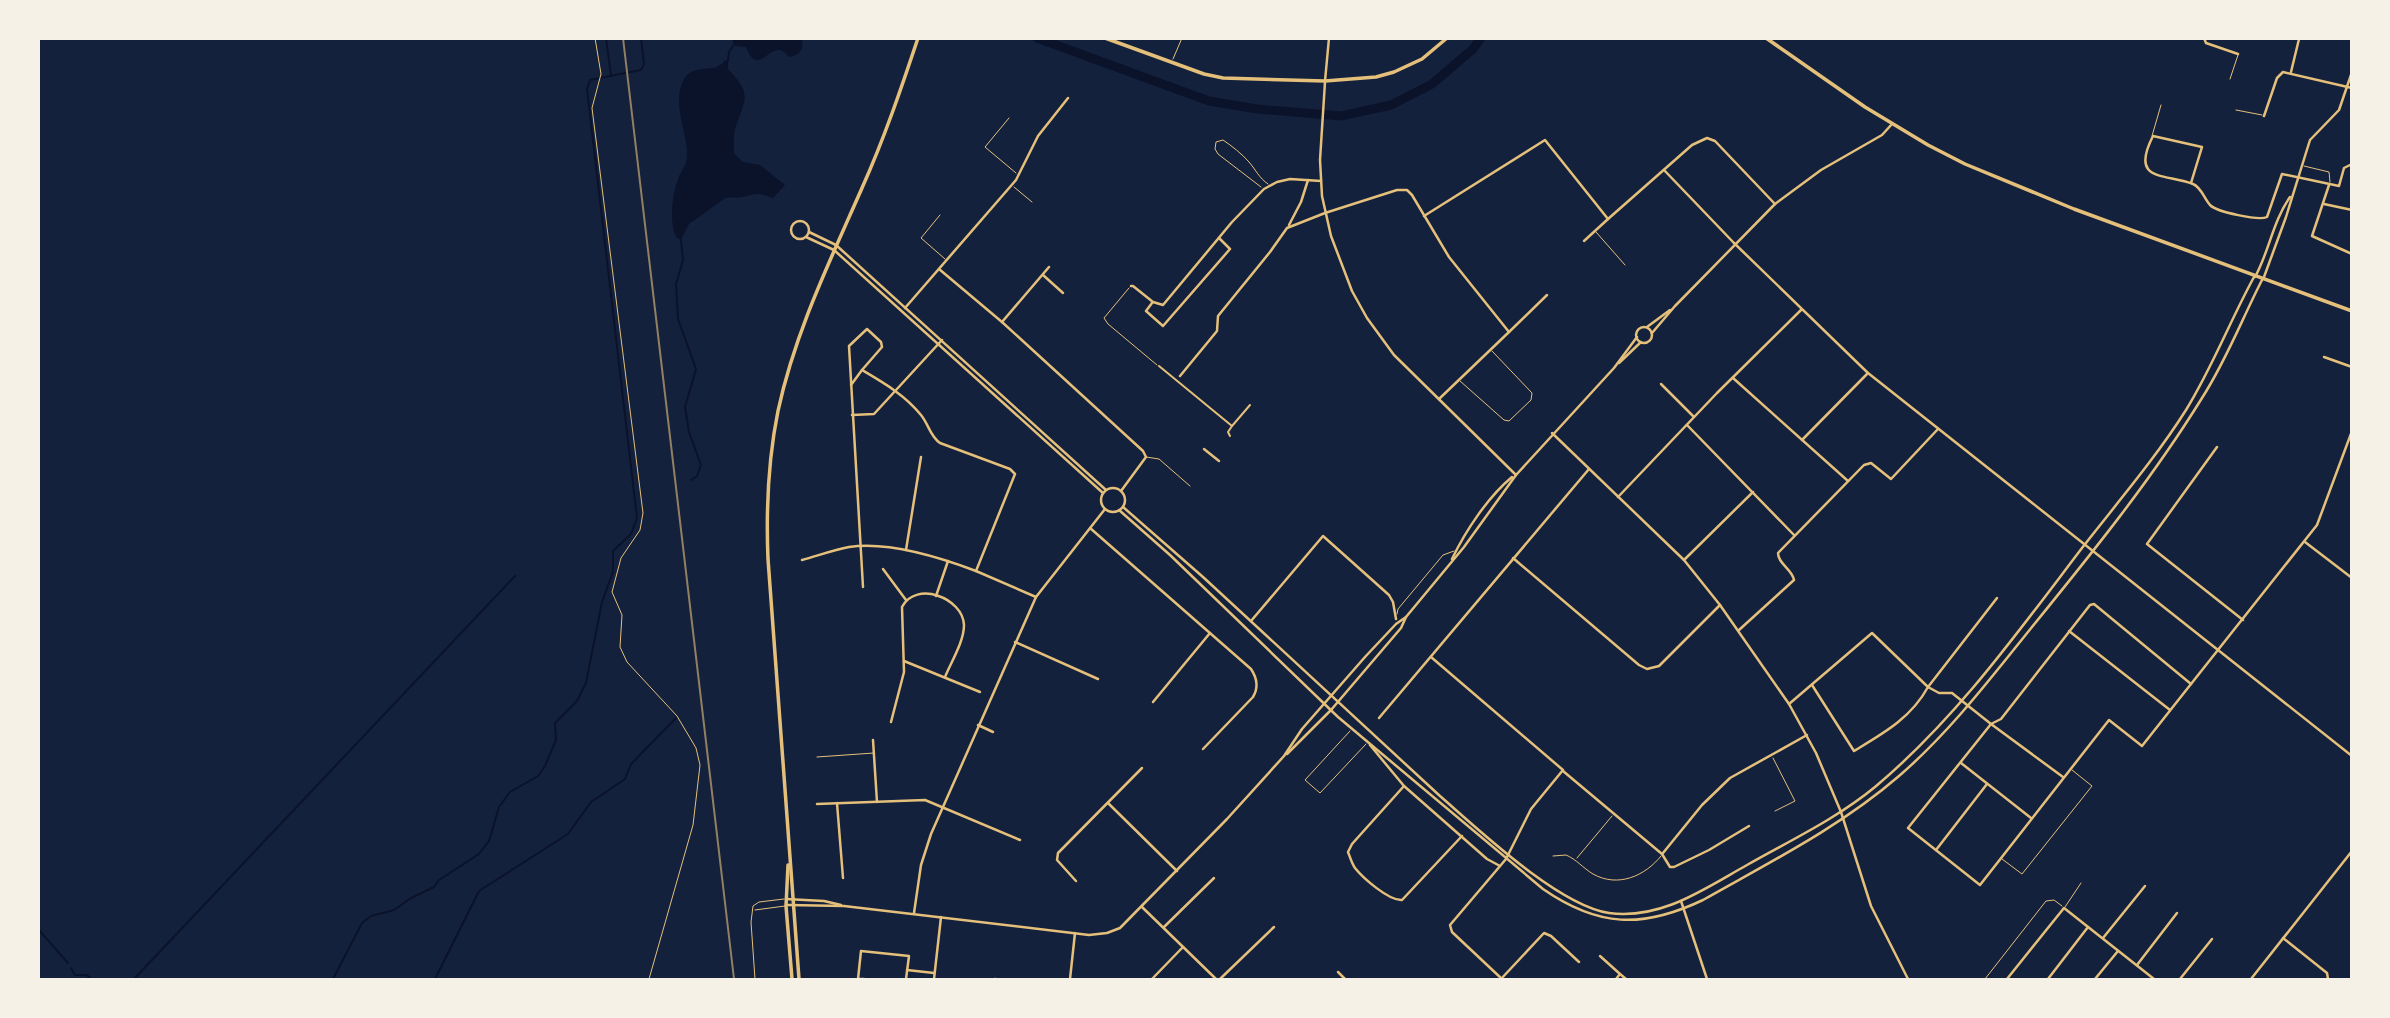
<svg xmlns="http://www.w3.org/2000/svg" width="2390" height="1018" font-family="'Roboto Condensed',sans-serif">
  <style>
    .water { fill: #0b132b }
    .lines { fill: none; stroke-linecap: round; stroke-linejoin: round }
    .stream { stroke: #0b132b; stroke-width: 2 }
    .river { stroke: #0b132b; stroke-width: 9 }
    .service { stroke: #e5c07b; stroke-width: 1 }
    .pedestrian { stroke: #e5c07b; stroke-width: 2 }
    .minor { stroke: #e5c07b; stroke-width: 2.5 }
    .tertiary { stroke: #e5c07b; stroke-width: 2.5 }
    .secondary { stroke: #e5c07b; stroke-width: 3.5 }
    .primary { stroke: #e5c07b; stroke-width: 3.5 }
    .rail { stroke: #918062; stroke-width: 2 }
  </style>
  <rect width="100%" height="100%" fill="#14213d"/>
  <g class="water">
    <path d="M732 39H802C804 49 801 54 790 57 787 55 784 51 780 50 767 48 757 76 746 47L734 46Z"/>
    <path d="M725 60 728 61V69C754 96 744 99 735 130 733 137 734 145 734 153L743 162 760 165 785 185 773 198C758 193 758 193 743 197 735 199 731 196 724 199L689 224 681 240 676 237C669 222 672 195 678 179 681 170 687 166 687 154 687 130 671 103 684 79 694 62 716 75 725 60Z"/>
  </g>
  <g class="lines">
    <g class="stream">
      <polyline points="606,38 611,75"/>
      <polyline points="728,61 729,52 733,46"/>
      <polyline points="681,240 683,260 676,284 678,319 696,369 685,407 689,432 701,465 697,476 691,480"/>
      <polyline points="38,929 68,963"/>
      <polyline points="71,968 75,975 87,975 91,979"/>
      <polyline points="134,979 515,576"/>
      <polyline points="333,979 362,923 371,916 394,910 411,898 434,887 439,880 479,854 489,841 499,807 510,792 538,776 545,766 556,740 555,723 577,701 586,683 602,602 613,572 613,551 631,534 637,518 587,89 590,80 641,70 644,64 641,38"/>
      <polyline points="435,979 479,891 568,834 591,802 625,779 631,764 676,718"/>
    </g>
    <polyline class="river" points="1037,38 1209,101 1257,109 1341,116 1391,105 1432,84 1473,49 1481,38"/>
    <g class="service">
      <polyline points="595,38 601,74 592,108 643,513 640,530 621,558 612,592 622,615 620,647 627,662 677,716 696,748 700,765 693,825 649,979"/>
      <polyline points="1173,59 1182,38"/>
      <polyline points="2230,79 2238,55"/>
      <polyline points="2236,110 2262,115"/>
      <polyline points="1009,118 985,147 1016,173"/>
      <polyline points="2152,136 2161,105"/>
      <polyline points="2304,166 2329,172 2330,182"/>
      <polyline points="1014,187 1032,202"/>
      <path d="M1261 187 1218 154 1215 149 1216 142 1223 140C1232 146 1242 154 1249 162 1256 170 1259 178 1268 184"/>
      <polyline points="940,215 921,238 945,259"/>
      <polyline points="1596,232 1625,265"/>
      <polyline points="1129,288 1104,318 1108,324 1157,365"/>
      <polyline points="1460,381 1504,420 1509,421 1531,400 1532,393 1492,351"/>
      <polyline points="1146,457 1159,459 1190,486"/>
      <polyline points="1397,614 1398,609 1443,555 1454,551"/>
      <polyline points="1350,731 1305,780 1320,793 1366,744"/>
      <polyline points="817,757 874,753"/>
      <polyline points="1773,758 1795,801 1775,811"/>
      <path d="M1553 856 1566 855C1576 859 1583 868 1593 874 1618 888 1645 876 1661 856"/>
      <polyline points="1577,858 1612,816"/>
      <polyline points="2002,859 2022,874 2092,786 2072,770"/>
      <polyline points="2065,907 2081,883"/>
      <polyline points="755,910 785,906"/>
      <polyline points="755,979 751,922 753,906 759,902 784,899"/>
      <polyline points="995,979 995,978"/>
      <polyline points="1985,979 2046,901 2054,900 2062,906"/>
    </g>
    <g class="pedestrian">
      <polyline points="1159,366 1232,426 1228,432 1230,436"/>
      <polyline points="1232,426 1250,405"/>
    </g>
    <g class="minor">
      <polyline points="2204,38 2206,43 2238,54"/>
      <polyline points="2291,72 2299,39"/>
      <polyline points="1325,81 1329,38"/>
      <polyline points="2264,116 2277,78 2283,72 2352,88"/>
      <polyline points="1664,170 1734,243"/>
      <path d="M2191 183 2202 147 2153 136C2129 183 2166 173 2193 184 2201 187 2204 198 2210 205 2217 212 2259 221 2267 217L2282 174 2339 186 2344 168 2352 164"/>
      <polyline points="2329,185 2312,236 2352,254"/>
      <polyline points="2324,204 2352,210"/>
      <polyline points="1424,216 1545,140 1608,219 1692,145 1707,138 1715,141 1775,204"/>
      <circle cx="800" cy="230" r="9"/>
      <polyline points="1289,225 1301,202 1308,180"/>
      <polyline points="809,232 836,245"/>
      <polyline points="806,237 834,250"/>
      <polyline points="1584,241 1608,219"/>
      <polyline points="939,269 1002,322 1143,451 1146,457 1121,491"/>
      <polyline points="1043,275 1063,293"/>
      <path d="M2255 277C2269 252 2273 221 2290 197"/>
      <polyline points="2264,277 2286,217 2310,140 2339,110 2352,72"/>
      <polyline points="1131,286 1133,286 1153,302 1163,305 1232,222 1264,189 1277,182 1290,179 1321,181"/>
      <polyline points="1152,303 1146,311 1163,326 1230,249 1219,238"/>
      <polyline points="905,308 1016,180 1038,136 1068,98"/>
      <polyline points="1002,322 1049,267"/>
      <polyline points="2324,357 2352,367"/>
      <polyline points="862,370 882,347 881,342 867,329 849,346 863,587"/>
      <polyline points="1180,376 1217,331 1218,316 1270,252 1287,228 1325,213 1397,190 1407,190 1412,195 1449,257 1509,332 1547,295"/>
      <polyline points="1733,378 1848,481"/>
      <polyline points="1661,384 1693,416"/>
      <path d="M851 385 862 370C884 383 905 395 921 415 929 425 930 436 940 443L1010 469 1015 474 976 571 1036 597"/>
      <polyline points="1439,399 1509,332"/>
      <polyline points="852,415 874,414 942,340"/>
      <polyline points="1687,425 1794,535"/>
      <polyline points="1802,440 1868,373"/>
      <polyline points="2217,447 2147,544 2243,620"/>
      <polyline points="1204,449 1219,461"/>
      <polyline points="1618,497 1717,393 1801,310"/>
      <path d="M1090 528 1251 669C1257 678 1259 687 1253 697L1203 749"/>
      <polyline points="2305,542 2352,578"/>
      <polyline points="906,550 921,457"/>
      <polyline points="1513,558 1639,665 1647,669 1659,666 1720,605"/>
      <path d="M802 560C817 556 833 550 849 547 889 541 939 557 976 571"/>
      <polyline points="1684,560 1753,492"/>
      <polyline points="883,569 906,600"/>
      <polyline points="936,596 948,561"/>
      <polyline points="1251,621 1323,536 1389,595 1393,602 1396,619"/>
      <path d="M1739 630 1794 580C1792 569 1778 564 1778 553L1864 465 1871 463 1891 479 1938 429"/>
      <polyline points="2069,631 2170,710"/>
      <polyline points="1015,642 1098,679"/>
      <polyline points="1431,657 1563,770 1531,809 1506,859 1450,925 1452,932 1502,979"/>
      <polyline points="904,661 980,692"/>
      <path d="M1812 685 1854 751C1884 733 1911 718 1928 687L1939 693H1952L1991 724 2001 719 2090 605 2094 604 2191 684 2317 525 2352 431"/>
      <polyline points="1153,702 1210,633"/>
      <polyline points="1789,704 1872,633 1928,687 1997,598"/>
      <polyline points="1379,718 1589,469"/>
      <path d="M891 722 904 672 902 607C916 580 963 598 964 625 964 642 951 662 945 677"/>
      <polyline points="978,725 993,732"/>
      <polyline points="873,740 877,802"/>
      <polyline points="1370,745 1404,786 1487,859 1500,866"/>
      <polyline points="1961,763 2031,818"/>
      <polyline points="1563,771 1662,854 1670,867 1674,867 1709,850 1749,826"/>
      <polyline points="2063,777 1991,724 1908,828 1980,885 2109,720 2142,746 2191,684"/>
      <path d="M1404 786 1352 844 1348 852C1350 857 1352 864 1355 868 1363 878 1389 901 1402 900L1462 836"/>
      <polyline points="837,803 843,878"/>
      <polyline points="1108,803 1177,871"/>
      <polyline points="817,804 925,800 1020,840"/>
      <polyline points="1936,850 1987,784"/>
      <polyline points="1663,853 1702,805 1730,778 1807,735"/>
      <polyline points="1076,881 1057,860 1058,853 1142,768"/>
      <polyline points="1681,901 1707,979"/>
      <polyline points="1142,907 1216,979"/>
      <polyline points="914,913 921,865 931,834 1036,597 1105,509"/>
      <polyline points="1164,927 1214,878"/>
      <polyline points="2103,938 2145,886"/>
      <polyline points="2283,938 2327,973 2328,979"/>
      <polyline points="1600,956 1620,974"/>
      <polyline points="2137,965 2177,913"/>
      <polyline points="907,970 934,973"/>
      <polyline points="1338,972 1345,979"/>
      <polyline points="864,979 858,979 861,951 909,956 906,979"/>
      <polyline points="934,979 941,917"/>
      <polyline points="1070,979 1075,933"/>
      <polyline points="1152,979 1183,947"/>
      <polyline points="1220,979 1274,927"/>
      <polyline points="1501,979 1544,933 1551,936 1579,962"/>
      <polyline points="1616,979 1620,974 1626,979"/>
      <polyline points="2007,979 2064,908 2154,979"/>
      <polyline points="2048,979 2088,927"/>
      <polyline points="2095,979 2118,951"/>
      <polyline points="2180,979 2212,939"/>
    </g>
    <g class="tertiary">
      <polyline points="1325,82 1320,160 1322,196 1331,236 1352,291 1367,318 1394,355 1516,475"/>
      <polyline points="1734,243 1868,373 2352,756"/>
      <polyline points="836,245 1106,490"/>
      <polyline points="834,250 1103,493"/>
      <polyline points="1647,327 1670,310"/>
      <circle cx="1644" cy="335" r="8"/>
      <polyline points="1652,333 1675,306 1775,204 1821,170 1882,135 1892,124"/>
      <polyline points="1619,363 1641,342"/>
      <polyline points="1552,433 1684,560 1720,605 1789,704 1816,753 1841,812 1871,906 1908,979"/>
      <circle cx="1113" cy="500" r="12"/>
      <path d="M1123 507 1203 577 1440 796C1479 830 1558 905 1609 913 1661 920 1704 889 1747 865 1791 840 1836 819 1875 787 1956 719 2018 632 2082 548 2117 503 2155 459 2186 410 2212 368 2230 321 2254 277"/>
      <path d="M1119 510 1170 555 1338 717 1543 889C1598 927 1642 929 1703 900 1770 862 1840 827 1899 776 1950 732 1990 679 2032 627 2092 553 2152 479 2202 398 2226 361 2242 319 2262 280"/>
      <path d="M1452 559C1466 530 1488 497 1512 477"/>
      <polyline points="1287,754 1331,710 1401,628 1406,617 1464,547 1516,475 1614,368 1637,337"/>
      <polyline points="786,899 824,901 841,905"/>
      <polyline points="788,905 844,906 1089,935 1107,933 1120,928 1227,819 1284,756 1302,729 1365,657 1396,624 1406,617"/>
      <polyline points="2251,979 2352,851"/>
    </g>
    <g class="secondary">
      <polyline points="788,865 786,906 792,979"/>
      <path d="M799 979 768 559C766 510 768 460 778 411 795 332 830 261 862 188 884 139 901 89 918 38"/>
    </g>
    <g class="primary">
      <polyline points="1105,38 1204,74 1223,78 1325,81 1376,77 1394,72 1422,59 1447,38"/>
      <polyline points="1766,38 1865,107 1928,145 1965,164 2074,209 2352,311"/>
    </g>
    <polyline class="rail" points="623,38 734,979"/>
  </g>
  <rect width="2390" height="1018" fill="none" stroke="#f6f1e7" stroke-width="80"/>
</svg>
